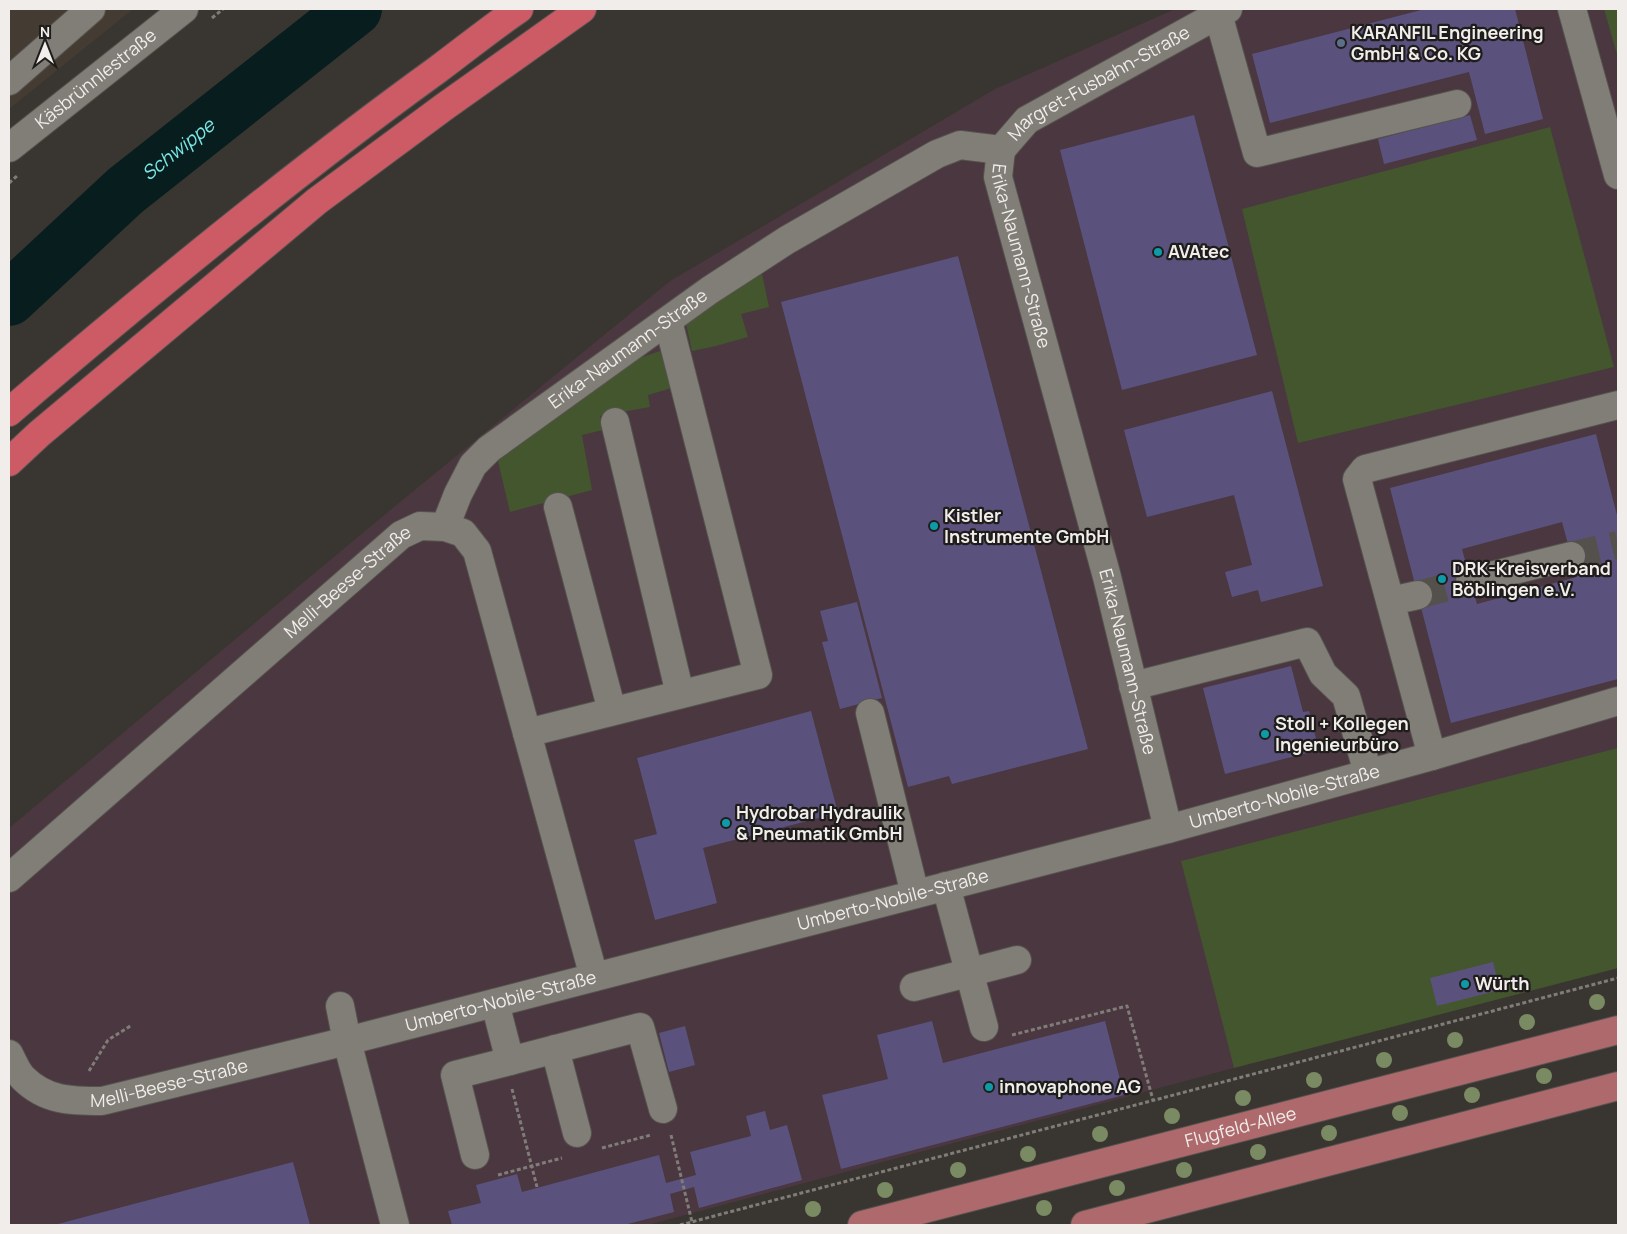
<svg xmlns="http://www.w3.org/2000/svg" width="1627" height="1234" font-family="Manrope,sans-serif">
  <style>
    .commercial { fill: #4a3740 }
    .built { fill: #443c32 }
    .green { fill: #43562d }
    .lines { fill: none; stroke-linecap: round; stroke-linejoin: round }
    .river { stroke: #081e1e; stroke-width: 54 }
    .building { fill: #5a527d; fill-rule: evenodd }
    .minor-tunnel { stroke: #54514c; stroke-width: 28; stroke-dasharray: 28 14; stroke-linecap: butt }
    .minor-casing { stroke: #56534f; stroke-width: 30 }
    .major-casing { stroke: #56534f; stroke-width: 30 }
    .highway-casing { stroke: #56534f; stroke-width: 30 }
    .path { stroke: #807c78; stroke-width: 3; stroke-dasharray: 4 2.5; stroke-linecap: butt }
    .minor { stroke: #817d77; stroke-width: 28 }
    .major { stroke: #ae696c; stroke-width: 28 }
    .highway { stroke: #cc5b65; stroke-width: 28 }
    .tree { fill: #7a8a62 }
    .service-dot { fill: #5c6f8a; stroke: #1f1d1b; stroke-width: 2 }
    .culture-dot { fill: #0f9aa8; stroke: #1f1d1b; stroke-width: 2 }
    .labels { text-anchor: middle; stroke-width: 4.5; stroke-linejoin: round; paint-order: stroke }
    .poi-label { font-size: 18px; font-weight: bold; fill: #f0edea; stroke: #1f1d1b; text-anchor: start }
    .street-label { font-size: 18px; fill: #f0edea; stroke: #1f1d1b }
    .water-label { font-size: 19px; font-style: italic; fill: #7de7e7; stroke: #1f1d1b }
  </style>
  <rect width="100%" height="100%" fill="#393530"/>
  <polygon class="commercial" points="1175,9 1618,9 1618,968 1234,1068 648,1225 9,1225 9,828 389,511 670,281 995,89"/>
  <polygon class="built" points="9,9 133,9 9,109"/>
  <g class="green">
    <polygon points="1604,9 1618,9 1618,58"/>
    <polygon points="1550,127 1614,367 1298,443 1242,209"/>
    <polygon points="761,269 769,307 741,314 748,337 716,346 692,351 685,319"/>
    <polygon points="660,351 672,388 648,395 650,407 600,416 603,430 582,435 592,490 510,512 496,453 616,366"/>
    <polygon points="1618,748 1618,968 1234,1068 1181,861"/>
  </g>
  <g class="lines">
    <path class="river" id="s1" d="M9 299 125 191 355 9"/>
  </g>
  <g class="building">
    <polygon points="1425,9 1515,9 1543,119 1485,134 1469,72 1270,123 1252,54"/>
    <polygon points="1194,115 1257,355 1122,390 1060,150"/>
    <polygon points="1470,115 1477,140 1384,164 1378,139"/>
    <polygon points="958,256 1088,749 952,784 949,776 908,787 781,302"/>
    <polygon points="1272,391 1323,586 1261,602 1258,590 1232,597 1225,572 1252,565 1234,495 1147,517 1124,430"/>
    <path d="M1596 434 1618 519V679L1451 723 1390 488ZM1562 522 1577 577 1477 604 1462 549Z"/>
    <polygon points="857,602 882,698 840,709 822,642 828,641 820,611"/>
    <polygon points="1291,666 1303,712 1309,711 1319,750 1225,774 1203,688"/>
    <polygon points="811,711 838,813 703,848 717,903 655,920 634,840 657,834 637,758"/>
    <polygon points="1493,962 1500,990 1437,1006 1430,978"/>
    <polygon points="932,1021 943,1063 1105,1021 1124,1095 841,1169 822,1095 888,1079 877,1035"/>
    <polygon points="685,1026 695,1065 669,1072 659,1033"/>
    <polygon points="765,1111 770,1130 787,1125 802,1180 699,1208 694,1187 670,1194 674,1212 624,1225 452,1225 448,1211 481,1203 476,1185 517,1174 522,1192 659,1155 666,1183 696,1175 690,1152 751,1136 746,1116"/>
    <polygon points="293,1162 310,1225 54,1225"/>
  </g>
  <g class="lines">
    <g class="minor-tunnel">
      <polyline points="1571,556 1618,545"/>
      <polyline points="1418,595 1470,581"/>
    </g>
    <defs>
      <g id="minor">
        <polyline points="1572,9 1618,175"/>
        <polyline points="1218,14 1257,153 1457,104"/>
        <polyline points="9,81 91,9"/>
        <path id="s2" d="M9 148 184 9"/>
        <path id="s3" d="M1001 150 998 177 1107 577 1168 829"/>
        <path id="s4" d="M1001 150 1027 120 1228 9"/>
        <polyline points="615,422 680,694"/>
        <polyline points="558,507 612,711"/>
        <path id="s5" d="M445 527 458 494 473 465 489 449 710 290 787 240 937 154 960 145 1001 150"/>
        <polyline points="1470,581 1571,556"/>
        <polyline points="1391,601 1418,595"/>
        <polyline points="1133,686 1307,642 1323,674 1346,696 1368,773"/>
        <polyline points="870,713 915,894"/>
        <polyline points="527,733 758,675 668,321"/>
        <polyline points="1432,756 1357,479 1365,469 1618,405"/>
        <path id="s6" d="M9 878 401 535 420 526 445 527 463 533 477 551 594 977"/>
        <polyline points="946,886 984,1027"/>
        <polyline points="914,987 1017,960"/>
        <polyline points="340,1006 347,1041 395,1225"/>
        <polyline points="555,1049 577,1133"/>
        <path id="s7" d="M9 1054C13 1062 17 1072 23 1078 46 1101 71 1101 102 1101L347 1041 1168 829 1432 756 1618 701"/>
        <polyline points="510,1061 640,1027 663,1109"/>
        <polyline points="475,1155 455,1075 510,1061 495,1003"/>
      </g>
      <g id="major">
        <path id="s8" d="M862 1225 1618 1030"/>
        <polyline points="1085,1225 1618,1086"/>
      </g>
      <g id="highway">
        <path d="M9 412C148 293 289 177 437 70 464 50 491 28 519 9"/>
        <polyline points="9,462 39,434 317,201 444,107 582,9"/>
      </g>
    </defs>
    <use href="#minor" class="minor-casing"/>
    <use href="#major" class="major-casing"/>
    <use href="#highway" class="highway-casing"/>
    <g class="path">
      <polyline points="212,18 223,9"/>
      <polyline points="9,183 17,176"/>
      <polyline points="1012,1035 1127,1006 1153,1100"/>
      <polyline points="89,1071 108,1040 132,1025"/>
      <polyline points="512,1089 537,1187"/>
      <polyline points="671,1135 692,1222"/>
      <polyline points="602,1148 651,1135"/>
      <polyline points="498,1175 562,1158"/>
      <polyline points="680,1225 1618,978"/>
    </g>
    <use href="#minor" class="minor"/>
    <use href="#major" class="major"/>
    <use href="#highway" class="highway"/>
  </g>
  <g class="tree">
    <circle cx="1597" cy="1002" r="8"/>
    <circle cx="1527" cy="1022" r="8"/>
    <circle cx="1455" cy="1040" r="8"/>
    <circle cx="1384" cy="1060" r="8"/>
    <circle cx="1544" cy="1076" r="8"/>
    <circle cx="1314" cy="1080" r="8"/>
    <circle cx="1472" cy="1095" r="8"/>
    <circle cx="1243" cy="1098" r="8"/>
    <circle cx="1400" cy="1113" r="8"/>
    <circle cx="1172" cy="1116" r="8"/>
    <circle cx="1329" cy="1133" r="8"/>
    <circle cx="1100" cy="1134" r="8"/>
    <circle cx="1258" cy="1152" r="8"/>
    <circle cx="1028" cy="1154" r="8"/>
    <circle cx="958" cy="1170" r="8"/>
    <circle cx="1184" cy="1170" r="8"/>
    <circle cx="1117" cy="1188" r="8"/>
    <circle cx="885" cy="1190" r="8"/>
    <circle cx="1044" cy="1208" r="8"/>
    <circle cx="813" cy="1209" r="8"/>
  </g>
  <circle class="service-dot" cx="1341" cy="43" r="5"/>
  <g class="culture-dot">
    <circle cx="1158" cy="252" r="5"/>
    <circle cx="934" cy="526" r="5"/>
    <circle cx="1442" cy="579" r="5"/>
    <circle cx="1265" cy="734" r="5"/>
    <circle cx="726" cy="823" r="5"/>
    <circle cx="1465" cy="984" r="5"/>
    <circle cx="989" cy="1087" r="5"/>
  </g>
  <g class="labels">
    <g class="poi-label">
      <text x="1351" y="39">KARANFIL Engineering<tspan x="1351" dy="21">GmbH &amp; Co. KG</tspan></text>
      <text x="1168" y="258">AVAtec</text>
      <text x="944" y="522">Kistler<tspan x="944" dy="21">Instrumente GmbH</tspan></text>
      <text x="1452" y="575">DRK-Kreisverband<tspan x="1452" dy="21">Böblingen e.V.</tspan></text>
      <text x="1275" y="730">Stoll + Kollegen<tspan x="1275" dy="21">Ingenieurbüro</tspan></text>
      <text x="736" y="819">Hydrobar Hydraulik<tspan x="736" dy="21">&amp; Pneumatik GmbH</tspan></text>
      <text x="1475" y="990">Würth</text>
      <text x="999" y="1093">innovaphone AG</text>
    </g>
    <g class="street-label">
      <text dy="6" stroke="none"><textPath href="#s2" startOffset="111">Käsbrünnlestraße</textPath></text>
      <text dy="6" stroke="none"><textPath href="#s4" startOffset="120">Margret-Fusbahn-Straße</textPath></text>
      <text dy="6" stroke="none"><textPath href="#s3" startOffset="109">Erika-Naumann-Straße</textPath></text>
      <text dy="6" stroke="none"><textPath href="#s5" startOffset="262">Erika-Naumann-Straße</textPath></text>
      <text dy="6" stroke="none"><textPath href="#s6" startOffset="450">Melli-Beese-Straße</textPath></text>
      <text dy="6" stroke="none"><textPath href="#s3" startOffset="529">Erika-Naumann-Straße</textPath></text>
      <text dy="6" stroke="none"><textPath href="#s7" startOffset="1334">Umberto-Nobile-Straße</textPath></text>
      <text dy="6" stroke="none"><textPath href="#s7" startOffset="929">Umberto-Nobile-Straße</textPath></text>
      <text dy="6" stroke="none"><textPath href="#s7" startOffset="524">Umberto-Nobile-Straße</textPath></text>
      <text dy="6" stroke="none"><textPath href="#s7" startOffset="182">Melli-Beese-Straße</textPath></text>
      <text dy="6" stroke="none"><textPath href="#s8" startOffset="391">Flugfeld-Allee</textPath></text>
    </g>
    <g class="water-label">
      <text dy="7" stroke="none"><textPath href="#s1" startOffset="226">Schwippe</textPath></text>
    </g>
  </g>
  <rect width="1627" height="1234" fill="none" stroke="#f0edea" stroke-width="20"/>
  <g transform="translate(45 45)" stroke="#1f1d1b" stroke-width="4" paint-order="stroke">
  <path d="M0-4L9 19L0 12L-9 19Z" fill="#f0edea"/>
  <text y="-8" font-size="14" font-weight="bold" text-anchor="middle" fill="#f0edea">N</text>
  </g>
</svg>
